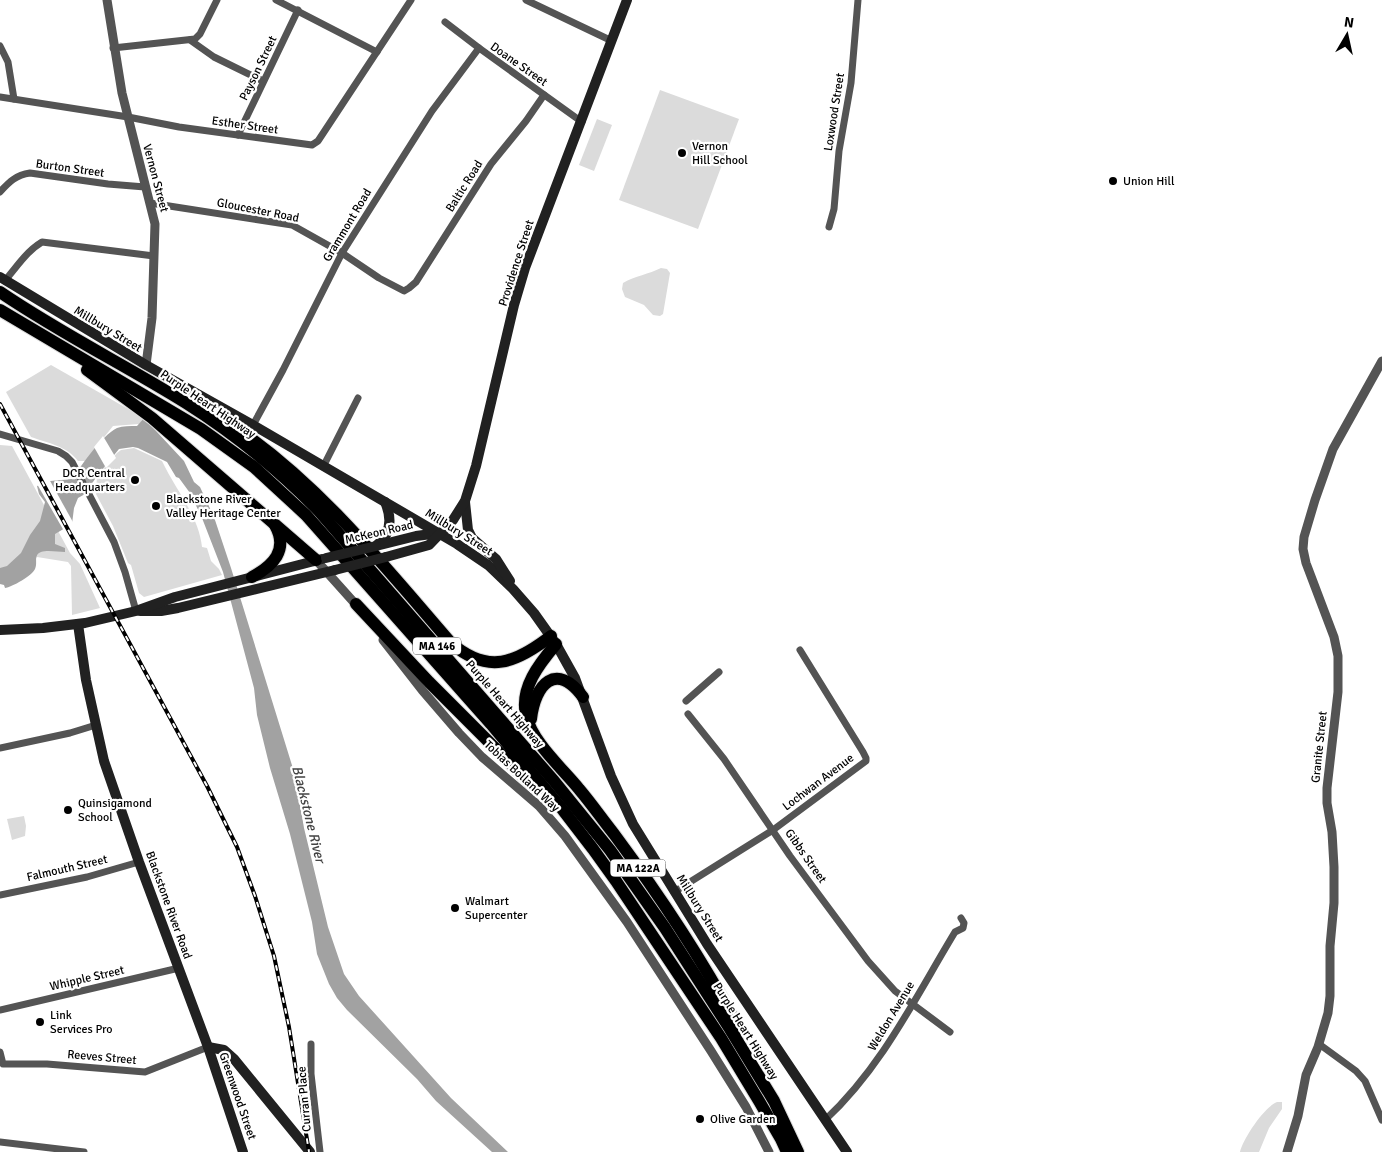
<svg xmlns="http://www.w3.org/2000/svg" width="1382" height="1152" font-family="Signika,sans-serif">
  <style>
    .green { fill: #dbdbdb }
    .water { fill: #a2a2a2 }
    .pier { fill: #fff }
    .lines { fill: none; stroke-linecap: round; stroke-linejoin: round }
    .motorway-casing { stroke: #dbdbdb; stroke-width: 14 }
    .minor { stroke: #545454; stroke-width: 7 }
    .tertiary { stroke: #545454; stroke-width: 9 }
    .secondary { stroke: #212121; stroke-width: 10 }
    .motorway { stroke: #000; stroke-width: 12 }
    .rail-casing { stroke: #000; stroke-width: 4 }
    .rail { stroke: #fff; stroke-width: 2; stroke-dasharray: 5.5; stroke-linecap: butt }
    .secondary-bridge { stroke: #212121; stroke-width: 10 }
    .poi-dot { fill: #000; stroke: #fff; stroke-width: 2 }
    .labels { text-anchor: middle; stroke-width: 4.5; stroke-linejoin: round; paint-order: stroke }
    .shield { fill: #fff; stroke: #4c4c4c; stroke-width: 1 }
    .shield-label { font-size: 11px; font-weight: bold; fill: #000 }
    .street-label { font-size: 12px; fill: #000; stroke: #fff }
    .poi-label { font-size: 12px; fill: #000; stroke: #fff; text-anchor: start }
    .water-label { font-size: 14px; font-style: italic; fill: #434343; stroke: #fff }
  </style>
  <rect width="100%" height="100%" fill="#fff"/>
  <g class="green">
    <polygon points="660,90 739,119 698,229 619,200"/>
    <polygon points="597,119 612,125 594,171 579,165"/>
    <path d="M661 268 667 269 670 273 663 314 660 316 653 315 644 305 625 297 622 289 623 283C635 276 649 274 661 268Z"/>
    <path d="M51 365 144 418 139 424 113 426 85 461H78C67 446 48 443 31 437L6 392Z"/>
    <polygon points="0,445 12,446 70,553 80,564 100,608 72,615 71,566 68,562 37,557 0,584"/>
    <path d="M134 448 162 461C175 489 199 516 202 547L207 548 211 561 219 569 222 575 144 597 139 593 131 565 128 563 113 526 96 494 97 476 117 453 121 450Z"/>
    <polygon points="24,816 26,826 25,836 12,840 7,819"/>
    <path d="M1277 1102H1282V1109L1269 1128 1259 1152H1240C1243 1139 1264 1107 1277 1102Z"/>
  </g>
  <path class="water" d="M144 418 184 461 194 482 200 487 214 517 231 568 295 775 304 828 328 927 344 974 359 996 451 1098 508 1152H492L436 1101 417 1079 347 1010 337 998 329 984 317 954 312 922 290 834 270 768 257 715 254 688 223 572 202 518 190 493 179 478 176 477 167 462 138 448 133 447 119 449 97 476 85 494 78 498 74 508 72 524 55 534V544L65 548V552C58 552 48 550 41 552 33 555 38 563 35 569 32 576 12 587 5 588L4 585 0 584V568L7 566 21 553 30 535 40 521 45 502 39 494 37 486 50 481 72 479C82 465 101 436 117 428 123 426 130 426 137 426Z"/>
  <g class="pier">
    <polygon points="103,436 116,458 106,468 94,447"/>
    <polygon points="49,479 74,524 64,531 37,484"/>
  </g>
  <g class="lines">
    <defs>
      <g id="motorway">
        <path d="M0 292C60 333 125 365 186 403 235 434 279 470 319 511L554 781 610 850 665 928 730 1029 774 1101 798 1152"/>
        <polyline points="0,310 201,429 254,467 306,515 491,724 563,810 593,849 616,881 721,1038 759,1101 781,1139 787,1152"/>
        <polyline points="87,370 152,418 316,560"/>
        <path d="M242 432C324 490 386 568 451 643 488 675 516 663 551 636"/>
        <path d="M252 577C273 566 289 550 275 525"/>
        <polyline points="356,604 429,682 530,783"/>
        <path d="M556 644C539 664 520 688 526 715 532 742 562 768 579 789 591 803 602 819 614 834 660 896 703 960 739 1029"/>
        <path d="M531 719C535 684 556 661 583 697"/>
      </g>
    </defs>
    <use href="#motorway" class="motorway-casing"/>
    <g class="minor">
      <polyline points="276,0 377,52"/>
      <polyline points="526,0 612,41"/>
      <polyline points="445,22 479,48 582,122"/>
      <polyline points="190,40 214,57 263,81"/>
      <polyline points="0,46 8,62 14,99"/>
      <polyline points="113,48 195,39 200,34 217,0"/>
      <polyline points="0,97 128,117 179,127 312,145 318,141 411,0"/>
      <polyline points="238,135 298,10"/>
      <path d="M0 192C9 182 16 175 30 173L108 184 145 187"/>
      <polyline points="150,203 292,225 342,253 379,278 404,291 409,288 416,282 491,164 526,121 544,95"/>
      <polyline points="829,227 834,209 839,151 851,83 858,0"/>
      <path d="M5 281C16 267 27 251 42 242L154 256"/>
      <polyline points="253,425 283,370 342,253 432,111 479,48"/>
      <polyline points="0,434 58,451 66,456 72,462 114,542 125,572 136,611"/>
      <polyline points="323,467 358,398"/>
      <polyline points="686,701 719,672"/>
      <polyline points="688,714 724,759 790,856 868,961 895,991 950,1032"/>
      <polyline points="0,748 70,733 96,725"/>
      <polyline points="674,892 773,830 866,761 866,758 863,752 800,650"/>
      <polyline points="0,895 87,877 139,862"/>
      <polyline points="0,1010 179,968"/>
      <polyline points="311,1044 311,1074 320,1152"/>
      <polyline points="1319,1044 1356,1071 1365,1081 1382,1120"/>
      <polyline points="0,1052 3,1064 47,1064 145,1072 208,1047"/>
      <path d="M825 1120C882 1067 915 998 955 932L963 928 964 923 961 918"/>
      <polyline points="0,1142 84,1152"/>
    </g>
    <g class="tertiary">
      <polyline points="107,0 122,93 155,224 152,318 146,365"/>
      <polyline points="316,560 359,608"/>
      <polyline points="383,640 422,690 459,733 482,757 539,806 565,836 627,922 711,1051 746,1107 769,1152"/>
      <polyline points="1287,1152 1298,1116 1306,1075 1318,1047 1328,1013 1330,996 1330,946 1334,903 1334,867 1332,832 1327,803 1327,788 1338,692 1338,656 1334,637 1306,563 1303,549 1304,537 1315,500 1333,449 1382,361"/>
    </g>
    <g class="secondary">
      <polyline points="0,277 146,365 253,425 457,544 488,565 513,589 534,613 556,644 575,678 611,776 633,824 707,944 847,1152"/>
      <polyline points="465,502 468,530 472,538 496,559 510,581"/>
      <path d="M377 545C392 533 392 518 385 502"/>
      <polyline points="376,546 416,536 439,533"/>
      <polyline points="386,557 429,545 453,520 465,501 476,466 514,305 525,268 627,0"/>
      <polyline points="140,611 161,611 178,608 335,570"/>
      <polyline points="78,624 86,680 104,761 139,862 208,1047 243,1152"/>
      <polyline points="0,630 43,628 85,623 136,611 175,597 322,559"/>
      <polyline points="208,1047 224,1050 234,1059 310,1152"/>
    </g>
    <use href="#motorway" class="motorway"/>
    <defs>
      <polyline id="rail" points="0,404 207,786 237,847 255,896 274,956 289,1027 309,1152"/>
    </defs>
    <use href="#rail" class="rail-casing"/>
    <use href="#rail" class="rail"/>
    <g class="secondary-bridge">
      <polyline points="326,558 376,546"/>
      <polyline points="335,570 386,557"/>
    </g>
  </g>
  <g class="poi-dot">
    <circle cx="682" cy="153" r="5"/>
    <circle cx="1113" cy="181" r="5"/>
    <circle cx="135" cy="480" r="5"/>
    <circle cx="156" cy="506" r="5"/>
    <circle cx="68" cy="810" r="5"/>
    <circle cx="455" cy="908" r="5"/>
    <circle cx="40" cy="1022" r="5"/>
    <circle cx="700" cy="1119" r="5"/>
  </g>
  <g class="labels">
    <g class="shield">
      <rect x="413" y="637.5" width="48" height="17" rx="4"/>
      <rect x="610.5" y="859.5" width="55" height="17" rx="4"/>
    </g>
    <g class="shield-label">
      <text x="437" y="650">MA 146</text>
      <text x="638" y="872">MA 122A</text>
    </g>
    <g class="street-label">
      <text transform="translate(519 64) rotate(35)" y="4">Doane Street</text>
      <text transform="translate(258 68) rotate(-64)" y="4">Payson Street</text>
      <text transform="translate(834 112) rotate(-81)" y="4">Loxwood Street</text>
      <text transform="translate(245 125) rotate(8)" y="4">Esther Street</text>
      <text transform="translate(70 168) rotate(8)" y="4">Burton Street</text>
      <text transform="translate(156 178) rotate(75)" y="4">Vernon Street</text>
      <text transform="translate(464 186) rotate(-58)" y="4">Baltic Road</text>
      <text transform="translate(258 210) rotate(11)" y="4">Gloucester Road</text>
      <text transform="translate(347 225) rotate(-59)" y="4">Grammont Road</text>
      <text transform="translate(516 263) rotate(-72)" y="4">Providence Street</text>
      <text transform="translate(108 329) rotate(31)" y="4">Millbury Street</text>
      <text transform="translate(208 404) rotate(34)" y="4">Purple Heart Highway</text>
      <text transform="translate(379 532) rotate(-13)" y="4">McKeon Road</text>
      <text transform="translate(459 532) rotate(32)" y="4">Millbury Street</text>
      <text transform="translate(505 704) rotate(49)" y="4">Purple Heart Highway</text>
      <text transform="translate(1319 747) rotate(-84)" y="4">Granite Street</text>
      <text transform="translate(522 776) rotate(43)" y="4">Tobias Bolland Way</text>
      <text transform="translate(818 782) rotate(-37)" y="4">Lochwan Avenue</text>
      <text transform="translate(806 856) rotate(55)" y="4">Gibbs Street</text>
      <text transform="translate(67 868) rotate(-13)" y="4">Falmouth Street</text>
      <text transform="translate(169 905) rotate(70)" y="4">Blackstone River Road</text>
      <text transform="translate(700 908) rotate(58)" y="4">Millbury Street</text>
      <text transform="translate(87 978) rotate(-13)" y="4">Whipple Street</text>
      <text transform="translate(891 1016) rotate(-59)" y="4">Weldon Avenue</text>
      <text transform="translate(746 1031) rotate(58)" y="4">Purple Heart Highway</text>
      <text transform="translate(102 1057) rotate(5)" y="4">Reeves Street</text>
      <text transform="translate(238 1096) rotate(71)" y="4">Greenwood Street</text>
      <text transform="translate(304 1099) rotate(-95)" y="4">Curran Place</text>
    </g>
    <g class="poi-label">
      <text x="692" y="150">Vernon<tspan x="692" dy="14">Hill School</tspan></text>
      <text x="1123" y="185">Union Hill</text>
      <text x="125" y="477" text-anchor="end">DCR Central<tspan x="125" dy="14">Headquarters</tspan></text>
      <text x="166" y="503">Blackstone River<tspan x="166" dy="14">Valley Heritage Center</tspan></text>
      <text x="78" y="807">Quinsigamond<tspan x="78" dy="14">School</tspan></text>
      <text x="465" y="905">Walmart<tspan x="465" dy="14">Supercenter</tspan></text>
      <text x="50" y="1019">Link<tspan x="50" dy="14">Services Pro</tspan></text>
      <text x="710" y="1123">Olive Garden</text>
    </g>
    <g class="water-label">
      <text transform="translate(309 814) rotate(76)" y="5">Blackstone River</text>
    </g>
  </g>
  <g transform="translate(1347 35) rotate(9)" stroke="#ffffff" stroke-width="4" paint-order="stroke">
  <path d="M0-4L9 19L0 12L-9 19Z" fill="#000000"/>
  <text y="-8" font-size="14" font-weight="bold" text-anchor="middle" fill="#000000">N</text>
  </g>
</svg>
